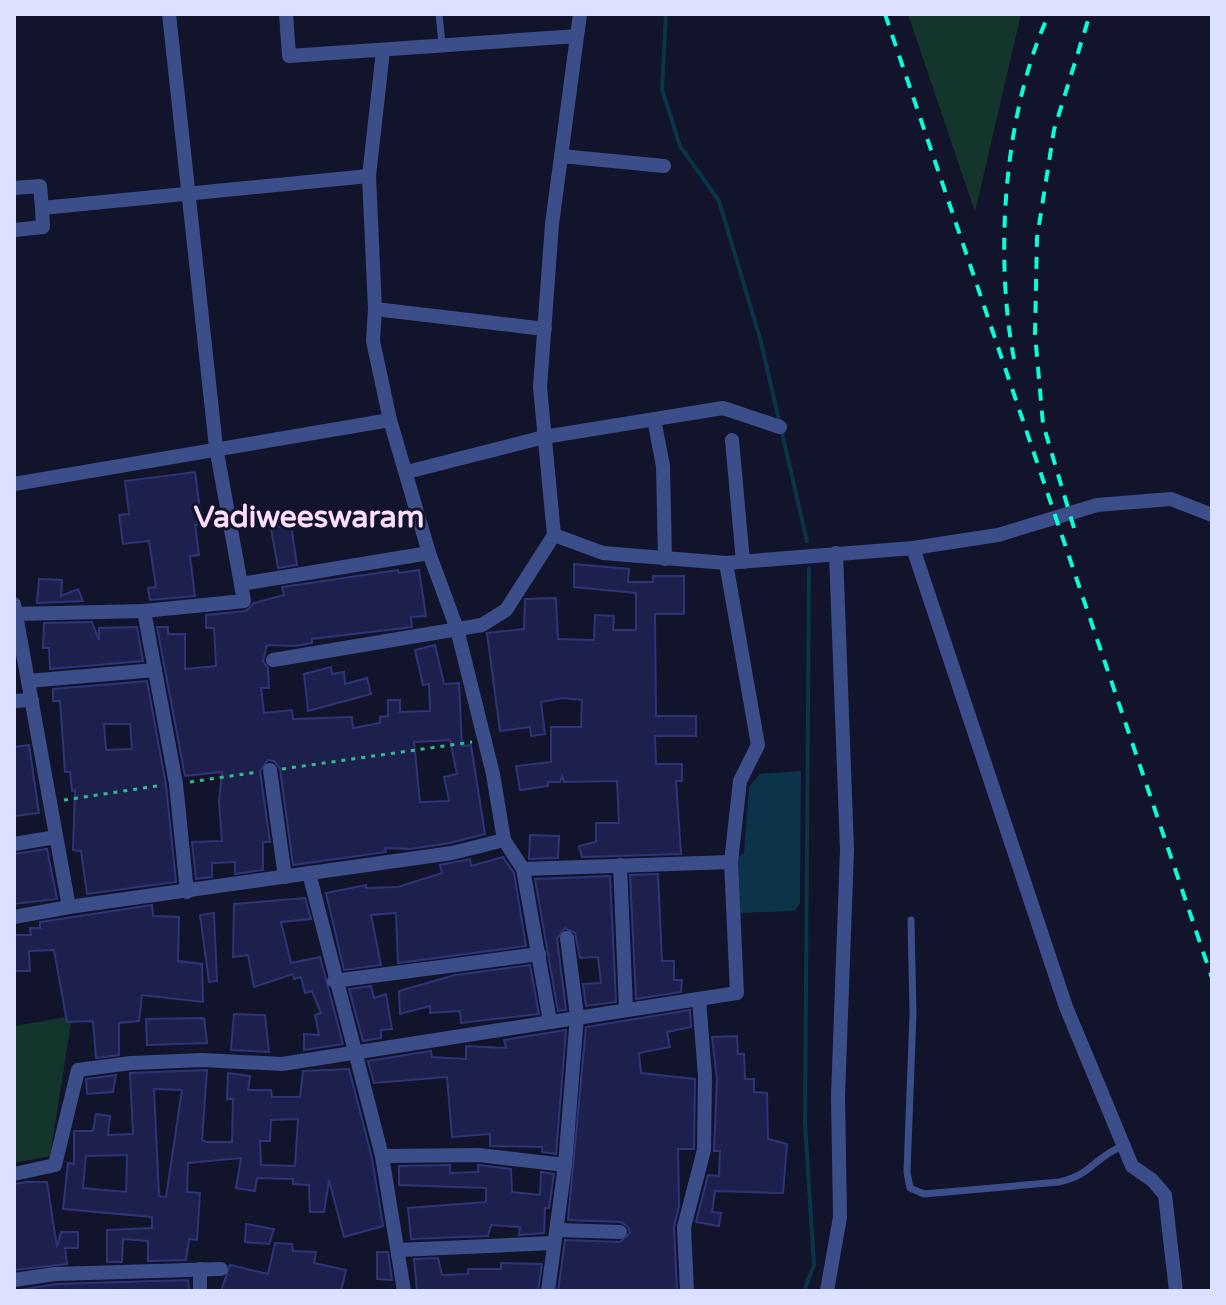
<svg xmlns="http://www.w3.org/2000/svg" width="1226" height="1305" font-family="'Varela Round',sans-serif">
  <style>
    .green { fill: #14352b }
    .water { fill: #0b334a }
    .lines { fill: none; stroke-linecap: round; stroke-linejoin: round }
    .stream { stroke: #0b334a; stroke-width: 4 }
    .building { fill: #1d204c; stroke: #2f3478; stroke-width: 2; fill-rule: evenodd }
    .path { stroke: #31be8f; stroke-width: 3; stroke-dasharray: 4 6; stroke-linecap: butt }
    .service { stroke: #3c4e8a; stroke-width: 7 }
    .minor { stroke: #3c4e8a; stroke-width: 14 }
    .rail { stroke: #08ffd5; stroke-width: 4; stroke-dasharray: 12 10; stroke-linecap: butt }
    .labels { text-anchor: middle; stroke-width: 6; stroke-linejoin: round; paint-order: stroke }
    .district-label { font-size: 30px; font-weight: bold; fill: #ffddfc; stroke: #11142b }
  </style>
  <rect width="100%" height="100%" fill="#11142b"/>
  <g class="green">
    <polygon points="908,14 1021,14 975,212"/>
    <polygon points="72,1016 50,1156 14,1163 14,1026"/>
  </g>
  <polygon class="water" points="801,771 800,903 795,911 739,913 736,859 744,853 749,787 760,774"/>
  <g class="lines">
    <g class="stream">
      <polyline points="666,14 662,89 680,146 719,201 760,338 807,541"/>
      <polyline points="804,1291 814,1265 805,1124 809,568"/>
    </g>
  </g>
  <g class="building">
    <polygon points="195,472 202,524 195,525 199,555 190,556 195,596 150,600 148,588 156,587 149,541 123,544 119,515 129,514 125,481"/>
    <polygon points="291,525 297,565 278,568 271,528"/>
    <polygon points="574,564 629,569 628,582 653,582 653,576 684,576 684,614 655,614 656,716 696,716 696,736 655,736 656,764 682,764 682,781 676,781 681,854 582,857 579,846 596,842 596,823 619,823 617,781 564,782 562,776 560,782 548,782 548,786 520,790 516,766 551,762 551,727 581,727 582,700 563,698 541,702 545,734 531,736 530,727 500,731 487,633 524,629 525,599 556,598 558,639 594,640 595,615 614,616 613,630 636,630 636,593 574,587"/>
    <path d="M398 570 399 573 419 570 426 616 411 617 412 627 312 639V643L295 646 267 645 263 661 268 668 269 688H261L264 713 292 710 293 719 352 717 353 728 380 723V717L388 716V700H400V712L430 711 429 684 423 685 415 650 435 645 444 684 459 683 462 746 471 745 485 834 450 843 410 849 385 848 386 852 293 865 280 769 274 761 268 760 260 771 270 842H263V870L235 874V862L212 863V877L196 879 192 842 222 841 219 802 222 772 185 776 157 627H168V634H185V669L216 666 214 628H206V615L246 611 254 603 284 595 282 587ZM450 740 457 774 444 777 449 801 420 802 414 742Z"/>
    <polygon points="39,579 62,580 61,596 78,589 83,601 37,603"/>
    <polygon points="92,622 99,640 99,628 137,627 143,661 50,669 49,648 43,648 44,623"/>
    <polygon points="331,667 332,674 344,672 345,684 367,678 371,694 308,711 304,674"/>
    <path d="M147 681 166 785 176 882 87 894 81 851 73 850 75 790 72 791 70 772H65L60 701H53V689ZM104 724H130L132 749 106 750Z"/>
    <polygon points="29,745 39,813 14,816 14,747"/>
    <polygon points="530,835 559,836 558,858 529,859"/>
    <polygon points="47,849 57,899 14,904 14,854"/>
    <polygon points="503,857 514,873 526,946 398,963 396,913 371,915 381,965 344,970 326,893 366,885 366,888 398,887 442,873 440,865 470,859 471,866"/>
    <polygon points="658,874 662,961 674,961 674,980 682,980 681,992 636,999 630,875"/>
    <polygon points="610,876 616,1002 586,1006 583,984 601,983 598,957 580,958 575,933 565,928 557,939 566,1010 558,1011 535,879"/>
    <polygon points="305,898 311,919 281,922 291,963 320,957 343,1044 304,1050 304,1034 319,1035 315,1015 321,1013 312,991 305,993 301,977 294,979 293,974 254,987 248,955 233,957 234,904"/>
    <polygon points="152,905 153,916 179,917 178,961 202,964 203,1002 142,995 139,1021 119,1023 119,1055 96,1058 93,1021 67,1022 54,950 29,951 30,971 14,971 14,935 31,935 30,928 40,928 40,922"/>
    <polygon points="214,913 217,981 209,982 200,915"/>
    <polygon points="530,965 539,1014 461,1023 460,1011 430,1013 430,1006 400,1014 399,991 455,975"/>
    <polygon points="371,986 374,998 386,994 392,1029 381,1030 381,1038 363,1041 349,989"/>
    <polygon points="690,1010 691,1027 667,1032 670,1047 639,1053 641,1073 695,1079 694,1149 678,1149 679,1206 674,1227 677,1291 558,1291 565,1240 620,1242 630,1233 628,1227 621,1222 568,1220 586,1027"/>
    <polygon points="234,1014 265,1015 269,1052 231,1050"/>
    <polygon points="204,1018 207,1043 147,1045 146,1019"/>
    <polygon points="566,1030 556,1154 542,1152 542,1147 490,1146 490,1134 452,1137 447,1077 374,1083 368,1061 431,1051 432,1057 466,1059 466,1046 506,1048 504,1040"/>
    <polygon points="737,1036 738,1054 744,1054 745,1079 754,1079 754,1092 767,1093 768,1139 787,1144 783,1193 715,1191 712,1212 721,1213 719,1226 696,1222 708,1175 719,1176 720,1151 714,1151 717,1079 712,1037"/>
    <path d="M349 1069 372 1158 383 1226 344 1237 329 1180 324 1212H310L309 1185 293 1184V1179L257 1178 255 1191 236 1188 241 1158 188 1163 187 1192 200 1193 197 1240 189 1239 186 1260 148 1261V1241L123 1239 122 1262H107V1230L152 1228V1217L63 1209 68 1163 74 1164V1131H93L96 1114 110 1116 108 1135 133 1134 130 1073 207 1070 202 1140 206 1142H232L233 1099H227L228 1073 250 1076 248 1090H271L272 1097H300L303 1071ZM154 1089 182 1090 166 1197 159 1196ZM298 1119 295 1166 261 1165 260 1141H270L271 1120ZM127 1155 126 1192 83 1188 86 1156Z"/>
    <polygon points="116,1075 113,1092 87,1094 86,1079"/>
    <polygon points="450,1165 450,1173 478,1172 478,1165 511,1169 512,1192 540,1195 541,1172 554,1174 549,1208 545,1208 544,1233 519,1235 520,1227 491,1225 488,1236 411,1239 408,1208 486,1202 486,1188 399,1185 399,1166"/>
    <polygon points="26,1182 47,1182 57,1247 61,1232 78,1232 78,1248 65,1248 67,1264 14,1270 14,1184"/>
    <polygon points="246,1224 274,1229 269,1244 245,1242"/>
    <polygon points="275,1243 292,1244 293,1251 316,1252 314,1263 346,1270 341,1291 221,1291 230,1265 268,1274"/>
    <polygon points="377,1252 388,1252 392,1280 377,1279"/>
    <polygon points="438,1258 442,1275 468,1274 468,1269 501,1269 501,1263 542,1264 538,1291 417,1291 414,1259"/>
    <polygon points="188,1280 189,1291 14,1291 56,1284"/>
  </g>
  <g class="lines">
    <g class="path">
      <polyline points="282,769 472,742"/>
      <polyline points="190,782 258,772"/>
      <polyline points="64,800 163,785"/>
    </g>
    <g class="service">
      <polyline points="439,14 442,43"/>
      <path d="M911 920 913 1014 907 1172 910 1188 924 1194 1059 1182C1092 1175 1094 1157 1123 1146"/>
    </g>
    <g class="minor">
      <polyline points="169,14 216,447 244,601 144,611 176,784 187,892"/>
      <polyline points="286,14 289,56 577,36"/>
      <polyline points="561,156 664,166"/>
      <polyline points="14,188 40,186 42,208 369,176"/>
      <polyline points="14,230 43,227 42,208"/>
      <polyline points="375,309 545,329"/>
      <polyline points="654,419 663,466 665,559"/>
      <polyline points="732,440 743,562"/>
      <polyline points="407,472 544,437 723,408 780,427"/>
      <polyline points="14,484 390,420"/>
      <polyline points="554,535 540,387 552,224 580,14"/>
      <polyline points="913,548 1066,1007 1132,1166 1152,1180 1165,1195 1176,1291"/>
      <polyline points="241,584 429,553"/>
      <polyline points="14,604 69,907 452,853 504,840 493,774 457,629 429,553 390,420 373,341 375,309 369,176 383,51"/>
      <polyline points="14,614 144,611"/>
      <polyline points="273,660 482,625 506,610 554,535 603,553 726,563 913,548 998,535 1097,505 1171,499 1212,515"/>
      <polyline points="28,681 155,670"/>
      <polyline points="14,701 32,700"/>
      <polyline points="270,770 285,877"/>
      <polyline points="504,840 523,869 550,1021"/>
      <polyline points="14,844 56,837"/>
      <polyline points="620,865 626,1008"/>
      <polyline points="523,869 731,862 740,781 758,745 726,563"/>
      <polyline points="309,873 382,1156 404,1291"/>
      <polyline points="14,917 69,907"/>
      <polyline points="334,981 539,954"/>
      <polyline points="382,1156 479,1155 565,1165"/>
      <polyline points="14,1174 55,1165 78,1070 131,1063 202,1060 282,1064 737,993 731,862"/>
      <polyline points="558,1230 620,1232"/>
      <polyline points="399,1250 553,1243"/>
      <polyline points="14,1280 55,1274 221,1269"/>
      <polyline points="200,1291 200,1269"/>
      <polyline points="548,1291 565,1165 577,1016 567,938"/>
      <polyline points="687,1291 684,1227 704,1150 705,1076 699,999"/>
      <polyline points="827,1291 840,1217 838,1096 847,850 836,553"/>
    </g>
    <g class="rail">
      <polyline points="885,14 1212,978"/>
      <path d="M1014 359C994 255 1004 111 1049 14"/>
      <polyline points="1074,528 1043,424 1035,334 1037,238 1054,130 1090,14"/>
    </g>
  </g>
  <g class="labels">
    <g class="district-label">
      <text x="309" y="527">Vadiweeswaram</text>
    </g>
  </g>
  <rect width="1226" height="1305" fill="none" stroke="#dbe1ff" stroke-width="32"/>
</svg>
